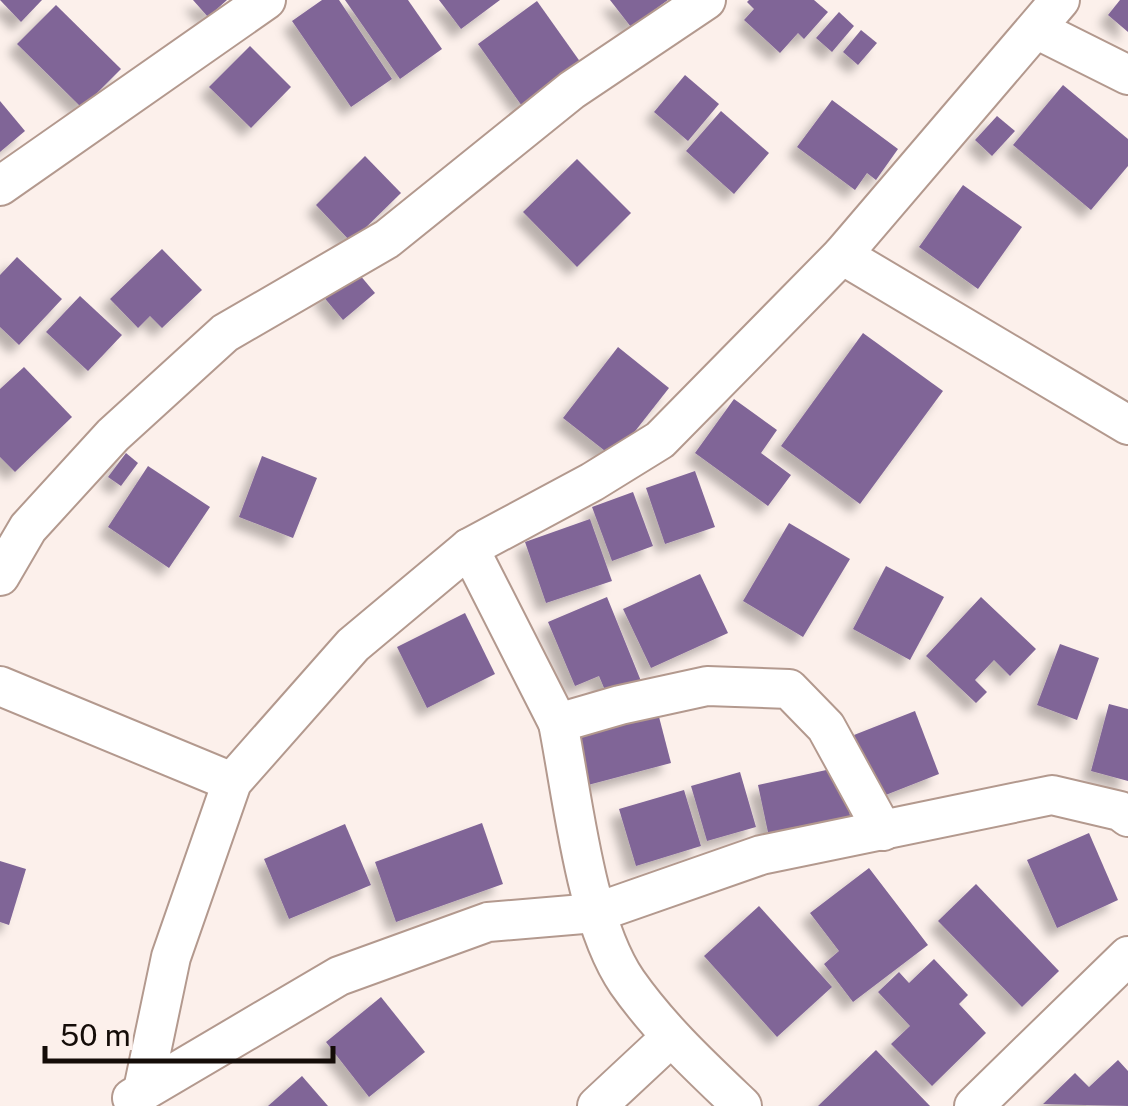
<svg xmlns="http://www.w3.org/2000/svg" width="1128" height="1106" font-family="'Public Sans',sans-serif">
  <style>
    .building { fill: #806597; filter: url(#shadow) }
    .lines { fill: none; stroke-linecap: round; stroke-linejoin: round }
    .street-casing { stroke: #b3998e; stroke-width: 42 }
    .street { stroke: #fff; stroke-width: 38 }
  </style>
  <defs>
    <filter id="shadow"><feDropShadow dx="-9" dy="9" stdDeviation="5" flood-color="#0004"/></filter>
  </defs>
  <rect width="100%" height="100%" fill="#fcf0eb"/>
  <g class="building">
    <polygon points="0,0 42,0 21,22"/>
    <polygon points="193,0 227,0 208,17"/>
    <polygon points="322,0 339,0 392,79 351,107 292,21"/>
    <polygon points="345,0 408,0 442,49 400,79"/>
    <polygon points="439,0 500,0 461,29"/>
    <polygon points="610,0 668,0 631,27"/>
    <polygon points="749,0 814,0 828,12 804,39 798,33 780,53 744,20 754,9 747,2"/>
    <polygon points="1120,0 1128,0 1128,32 1108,15"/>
    <polygon points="537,1 581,63 522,106 478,44"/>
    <polygon points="56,5 121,69 82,108 17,44"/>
    <polygon points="839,12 854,26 832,52 816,38"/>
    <polygon points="861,30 877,43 858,65 843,52"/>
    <polygon points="250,46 291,87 251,128 209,87"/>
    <polygon points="685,75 719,104 688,141 654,112"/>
    <polygon points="1063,85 1128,139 1128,166 1091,210 1013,145"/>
    <polygon points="832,100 898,149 876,180 867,173 855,190 797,147"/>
    <polygon points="0,101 25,131 0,152"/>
    <polygon points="721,111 769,153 734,194 686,151"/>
    <polygon points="997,116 1015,131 992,156 975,140"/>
    <polygon points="365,156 401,193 351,242 316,205"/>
    <polygon points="577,159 631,213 577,267 523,212"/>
    <polygon points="963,185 1022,227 978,289 919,247"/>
    <polygon points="162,249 202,290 162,328 150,316 138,328 110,299"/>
    <polygon points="17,257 62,299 19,345 0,327 0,275"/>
    <polygon points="354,268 375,293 343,320 322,295"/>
    <polygon points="80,296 122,335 88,371 46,332"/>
    <polygon points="863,333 943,391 860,504 781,446"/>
    <polygon points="618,347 669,388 614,458 563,418"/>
    <polygon points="24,367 72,417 15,472 0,457 0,389"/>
    <polygon points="734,399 777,430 761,453 791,475 768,506 695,453"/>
    <polygon points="126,453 138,463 121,486 108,477"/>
    <polygon points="262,456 317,478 293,538 239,517"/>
    <polygon points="148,466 210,507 169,568 108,527"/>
    <polygon points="695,471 715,527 665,544 646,488"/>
    <polygon points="633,492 653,546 612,561 592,507"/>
    <polygon points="590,519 612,581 546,603 525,542"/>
    <polygon points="789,523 850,559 803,637 743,601"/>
    <polygon points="886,566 944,597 910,660 853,629"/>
    <polygon points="700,574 728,633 651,668 623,609"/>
    <polygon points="607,597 641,681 607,695 599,676 575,686 548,622"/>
    <polygon points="981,597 1036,649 1010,676 994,660 975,680 987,692 976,703 926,656"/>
    <polygon points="465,613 495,674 427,708 397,647"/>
    <polygon points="1060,644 1099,658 1077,720 1037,705"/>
    <polygon points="1109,704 1128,709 1128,781 1091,771"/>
    <polygon points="915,711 939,774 878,798 854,735"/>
    <polygon points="658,713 671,763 588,785 575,735"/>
    <polygon points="840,767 851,820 769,837 758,785"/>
    <polygon points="740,772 756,827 707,841 691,786"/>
    <polygon points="684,790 701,846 636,866 619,809"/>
    <polygon points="482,823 503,884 396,922 375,862"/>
    <polygon points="345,824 371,885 289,919 264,859"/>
    <polygon points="1089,833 1118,900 1057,928 1027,860"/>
    <polygon points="0,861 26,869 9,925 0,922"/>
    <polygon points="869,868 928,945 853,1002 824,964 839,951 810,913"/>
    <polygon points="976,884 1059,971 1022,1007 938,921"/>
    <polygon points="759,906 832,987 777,1037 704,956"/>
    <polygon points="934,959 968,995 959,1004 986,1033 932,1086 891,1044 910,1026 878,992 899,972 909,983"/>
    <polygon points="381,997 425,1052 369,1097 326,1042"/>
    <polygon points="876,1050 930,1106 818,1106"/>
    <polygon points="1118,1060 1128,1071 1128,1106 1043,1104 1075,1073 1089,1087"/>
    <polygon points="302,1076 328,1106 268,1106"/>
  </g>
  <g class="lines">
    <defs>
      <g id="street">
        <polyline points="1038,30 1128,75"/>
        <polyline points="0,186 266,0"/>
        <polyline points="842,255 1128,425"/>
        <polyline points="469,548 558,723 620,705 707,686 789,689 826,727 883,831"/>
        <polyline points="0,576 28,528 113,435 225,333 387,239 572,90 706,0"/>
        <polyline points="0,686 232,782"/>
        <path d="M558 723C573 798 585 921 627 982 660 1029 701 1067 742 1106"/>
        <polyline points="143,1090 171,957 232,782 353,645 469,548 592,482 660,440 842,255 1060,0"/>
        <polyline points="132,1098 339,976 488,922 595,913 761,855 1052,795 1120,811 1128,817"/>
        <polyline points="597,1106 671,1037"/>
        <polyline points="974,1106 1128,956"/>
      </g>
    </defs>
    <use href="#street" class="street-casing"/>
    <use href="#street" class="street"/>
  </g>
  <path d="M45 1046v15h288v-15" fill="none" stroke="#140c08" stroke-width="5"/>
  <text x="60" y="1046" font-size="30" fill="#140c08" stroke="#fcf0eb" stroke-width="8" paint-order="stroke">50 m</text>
</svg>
